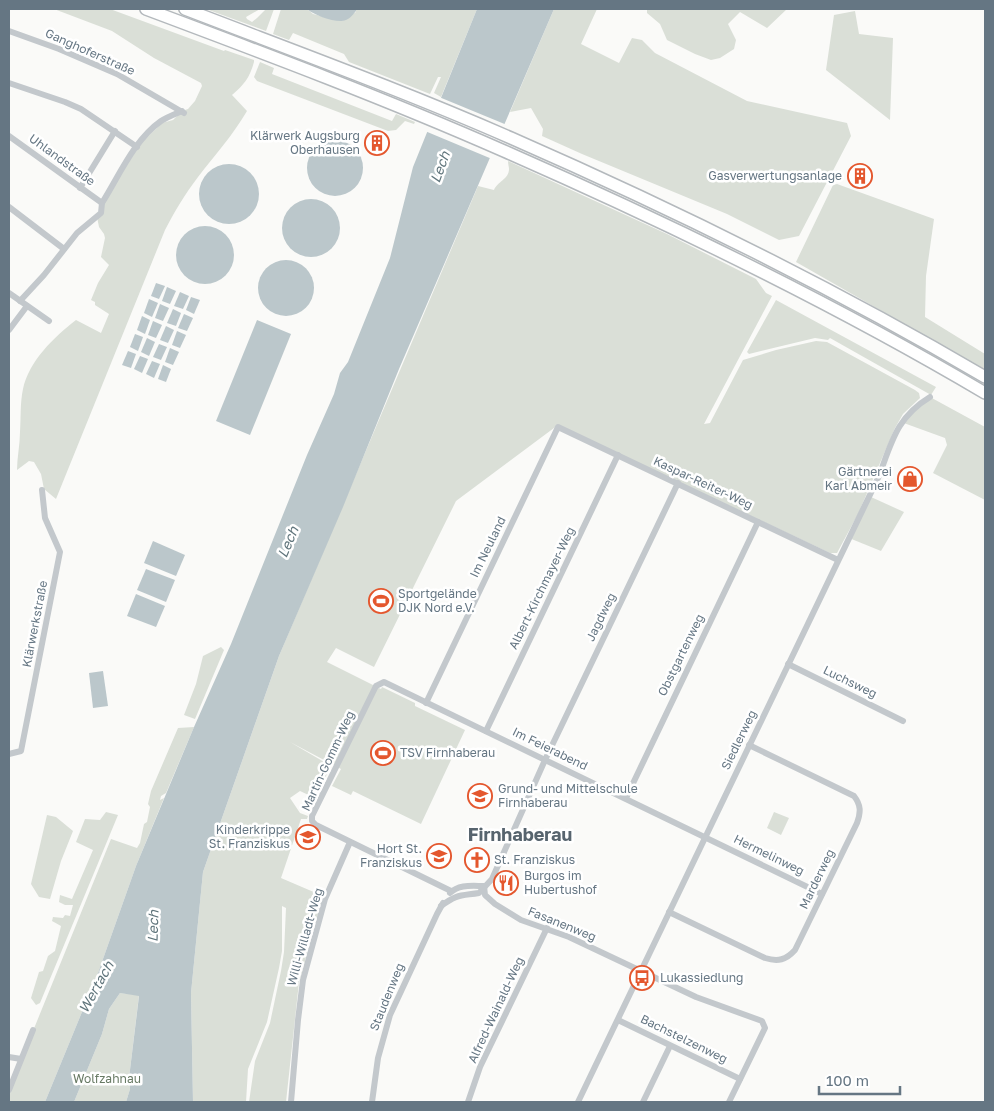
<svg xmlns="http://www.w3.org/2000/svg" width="994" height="1111" font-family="'Golos Text',sans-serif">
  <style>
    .green { fill: #dadfd7 }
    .water { fill: #bbc7cb }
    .pier { fill: #fafaf8 }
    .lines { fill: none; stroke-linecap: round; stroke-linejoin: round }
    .highway-casing { stroke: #b4b9bd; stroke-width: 14 }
    .street { stroke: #c3c8cc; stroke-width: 6 }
    .highway { stroke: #fff; stroke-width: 11 }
    .labels { text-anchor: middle; stroke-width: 5; stroke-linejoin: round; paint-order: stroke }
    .street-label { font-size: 12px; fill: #657683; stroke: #fff }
    .poi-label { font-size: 12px; fill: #657683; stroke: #fff; text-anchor: start }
    .park-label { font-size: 12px; fill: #687a64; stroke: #fff }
    .water-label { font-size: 14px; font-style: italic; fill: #60757c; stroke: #fff }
    .district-label { font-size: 18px; font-weight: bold; fill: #57646e; stroke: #fff }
  </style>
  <rect width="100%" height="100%" fill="#fafaf8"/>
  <g class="green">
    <path d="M54 9H110L224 51 225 50 254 60V62C250 77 244 85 232 95L247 111C233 135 215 155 198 177 185 194 175 211 165 230L56 499 44 489 41 474 34 462 29 461 17 470C17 457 20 445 20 432 21 417 20 403 23 389 29 361 54 337 76 320L101 333 109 314 95 305V302L91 300 98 283 109 265 101 257 105 238 104 234 99 227 97 217 102 203 137 147 162 123 173 120 182 111 188 109 195 101 202 86 201 83 154 58 112 31Z"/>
    <polygon points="206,9 260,9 246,17 247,19 252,22 257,18 266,9 274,9 266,31"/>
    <polygon points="281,9 307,9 313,14 342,21 356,12 356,9 477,9 441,97 434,93 441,77 438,77 430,94 349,62 344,54 293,33 289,40 273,34"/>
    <polygon points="554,9 597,9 581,44 619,63 632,38 642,40 655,53 747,101 847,123 851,136 799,236 779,240 727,214 582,154 542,136 543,129 531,108 510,112"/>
    <polygon points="647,9 787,9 767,28 740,12 728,24 736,40 734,49 720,58 711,60 695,54 667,40 660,24 647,13"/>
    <polygon points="855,11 859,34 893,38 890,120 826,70 834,15"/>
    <polygon points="260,62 274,68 272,74 392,121 396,114 415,122 414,124 405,121 396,130 388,131 257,81 254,77"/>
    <path d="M508 161 667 234 756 279 766 293 772 296 704 424 710 423 743 360 776 350 816 341 827 342 915 390 919 393 920 398 903 414 895 428 858 514 837 553H830L558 425 456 501 374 667 336 648 327 662 381 689 382 687 415 703V706L465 730 421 824 353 791 351 795 332 786 341 769 290 742 331 766 315 798 300 791 290 798 300 813 308 816 307 819H301L281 878 323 896 299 982 286 1102H249L255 1061 270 1023 281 971 284 952 286 908 282 906V951L279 968 267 1022 248 1069 246 1102H193L191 993 203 872 279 656 478 186 494 190C497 182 509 179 509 169 509 167 508 164 508 161Z"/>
    <polygon points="837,184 934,219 926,276 925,317 985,354 985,370 796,262 833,185"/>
    <polygon points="776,300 936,387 931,395 830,338 828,340 815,338 749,354 747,352"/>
    <polygon points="930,397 985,427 985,500 933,473 947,445 945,438 901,422"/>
    <polygon points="871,497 904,512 881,551 849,538"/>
    <polygon points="221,647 224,650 195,719 184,715 196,684 203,656"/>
    <polygon points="194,727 166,793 161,796 160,800 164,798 136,866 98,973 45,1102 9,1102 9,1090 111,839 137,848 140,843 144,824 147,822 150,807 148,804 151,791 178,728"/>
    <polygon points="106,812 118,815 40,1003 36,1005 31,998 39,972 43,971 48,956 55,951 61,926 52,921 53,917 63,918 65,915 70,916 73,905 65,905 59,902 60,895 72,899 93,850 76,842 85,819 100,820"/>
    <polygon points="774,812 789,818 781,835 767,828"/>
    <polygon points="47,815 56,817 73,831 61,861 50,899 39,897 31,884"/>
    <polygon points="120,993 139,995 129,1078 130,1089 126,1102 74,1102 102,1034 109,1009"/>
  </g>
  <g class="water">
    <path d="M307 9H356V11C352 16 349 20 342 21 333 22 314 15 307 9Z"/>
    <polygon points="477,9 554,9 399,369 343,507 279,656 203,872 191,993 193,1102 126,1102 130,1089 129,1078 139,996 120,993 109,1009 102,1034 74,1102 45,1102 98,973 136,866 194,727 231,644 307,455 334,394 340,373 348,362 390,258 413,167"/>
    <circle cx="335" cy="168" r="28"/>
    <circle cx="229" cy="194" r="30"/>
    <circle cx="311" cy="228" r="29"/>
    <circle cx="205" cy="255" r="29"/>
    <circle cx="286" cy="288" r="28"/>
    <polygon points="156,283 165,286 159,299 151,296"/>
    <polygon points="167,287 176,291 170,304 162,301"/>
    <polygon points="180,292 189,296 183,309 174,306"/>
    <polygon points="191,297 200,300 194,314 186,310"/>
    <polygon points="149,299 158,303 152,317 144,313"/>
    <polygon points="160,304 169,308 163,321 155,318"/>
    <polygon points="173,309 181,313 176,326 167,323"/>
    <polygon points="184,314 193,318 187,331 178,328"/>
    <polygon points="142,316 150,320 145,334 137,330"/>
    <polygon points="257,320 291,334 250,435 216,421"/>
    <polygon points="153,321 162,325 156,338 148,335"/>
    <polygon points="166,326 174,330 168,343 160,340"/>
    <polygon points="177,331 186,335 180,348 172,345"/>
    <polygon points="135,334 143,337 138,351 130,347"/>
    <polygon points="147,338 155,342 149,356 141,352"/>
    <polygon points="159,344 167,347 161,360 153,357"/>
    <polygon points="170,348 179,352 173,365 165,362"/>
    <polygon points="128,351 136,354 131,368 122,365"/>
    <polygon points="140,356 148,359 142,373 134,369"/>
    <polygon points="152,361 160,364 154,378 146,374"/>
    <polygon points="163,365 171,369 166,382 158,379"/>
    <polygon points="153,541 185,555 176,576 144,563"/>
    <polygon points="146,569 175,580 166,602 137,590"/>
    <polygon points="136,594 165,606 156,627 127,616"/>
    <polygon points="103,671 108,706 93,708 89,673"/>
  </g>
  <polygon class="pier" points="439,97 507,125 492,159 425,131"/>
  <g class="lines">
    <defs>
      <g id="highway">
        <path d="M146 9C266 54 386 99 504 151 668 223 831 302 985 393"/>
        <path d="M185 9C294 51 404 91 511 138 673 209 832 287 985 377"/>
      </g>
    </defs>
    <use href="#highway" class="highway-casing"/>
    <g class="street">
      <polyline points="9,31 59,49 117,74 184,113"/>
      <polyline points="9,83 65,102 81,109 137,147"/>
      <polyline points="9,136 102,203"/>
      <polyline points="80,188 115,131"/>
      <polyline points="9,207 64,249"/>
      <polyline points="9,293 49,321"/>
      <path d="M20 301 44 275 77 233 101 213 102 203C119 176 134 140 161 121 167 117 175 114 182 111"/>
      <polyline points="9,330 27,306"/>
      <polyline points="788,664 903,721"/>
      <polyline points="426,703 558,427 838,560"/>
      <polyline points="486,731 618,455"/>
      <polyline points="9,754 21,751 60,552 45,518 42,490"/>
      <polyline points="626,798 758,522"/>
      <polyline points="484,886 485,895 495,904 521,920 569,937 696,997 762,1021 765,1028 729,1102"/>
      <polyline points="451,891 316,825 312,821 312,816 376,686 384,682 822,894"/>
      <path d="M450 893C459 884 472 886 484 886"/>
      <path d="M441 906C457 894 460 896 479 893L492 879 545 760 678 483"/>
      <path d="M669 912 765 958C778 962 786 960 795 950L857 823C861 812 861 805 854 796L749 745"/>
      <polyline points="618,1020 740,1079"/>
      <polyline points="9,1057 21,1059"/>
      <polyline points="9,1090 33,1030"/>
      <polyline points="291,1102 298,1020 303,980 325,899 350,842"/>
      <polyline points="372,1102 378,1058 390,1015 437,914 443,903"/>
      <polyline points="468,1102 480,1067 547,928"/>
      <path d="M578 1102 879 476C892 441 897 417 930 397"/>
      <polyline points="643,1102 670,1046"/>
    </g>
    <use href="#highway" class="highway"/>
  </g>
  <defs>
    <symbol id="building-ring" viewBox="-11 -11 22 22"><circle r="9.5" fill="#fff" stroke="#e4572e" stroke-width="1.5"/><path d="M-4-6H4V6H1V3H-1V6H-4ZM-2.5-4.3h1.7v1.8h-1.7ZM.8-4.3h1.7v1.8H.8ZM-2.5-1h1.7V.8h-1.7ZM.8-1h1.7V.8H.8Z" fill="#e4572e"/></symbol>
    <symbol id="shop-ring" viewBox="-11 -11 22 22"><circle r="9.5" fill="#fff" stroke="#e4572e" stroke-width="1.5"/><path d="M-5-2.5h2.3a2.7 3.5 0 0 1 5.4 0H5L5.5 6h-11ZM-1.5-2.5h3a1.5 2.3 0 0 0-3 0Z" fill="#e4572e"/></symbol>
    <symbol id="stadium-ring" viewBox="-11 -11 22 22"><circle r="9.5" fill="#fff" stroke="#e4572e" stroke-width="1.5"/><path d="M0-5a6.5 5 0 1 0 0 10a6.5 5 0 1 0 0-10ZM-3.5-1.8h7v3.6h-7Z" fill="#e4572e"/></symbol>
    <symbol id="school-ring" viewBox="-11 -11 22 22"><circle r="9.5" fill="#fff" stroke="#e4572e" stroke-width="1.5"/><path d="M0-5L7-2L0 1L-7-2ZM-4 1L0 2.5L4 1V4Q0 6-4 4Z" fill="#e4572e"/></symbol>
    <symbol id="church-ring" viewBox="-11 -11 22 22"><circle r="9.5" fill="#fff" stroke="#e4572e" stroke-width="1.5"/><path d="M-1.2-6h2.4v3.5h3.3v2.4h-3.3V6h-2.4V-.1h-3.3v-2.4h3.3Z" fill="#e4572e"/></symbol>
    <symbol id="restaurant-ring" viewBox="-11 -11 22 22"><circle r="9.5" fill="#fff" stroke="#e4572e" stroke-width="1.5"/><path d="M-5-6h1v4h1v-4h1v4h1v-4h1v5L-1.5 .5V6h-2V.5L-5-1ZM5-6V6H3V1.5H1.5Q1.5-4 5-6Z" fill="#e4572e"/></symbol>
    <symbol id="bus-ring" viewBox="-11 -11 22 22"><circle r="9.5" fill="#fff" stroke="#e4572e" stroke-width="1.5"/><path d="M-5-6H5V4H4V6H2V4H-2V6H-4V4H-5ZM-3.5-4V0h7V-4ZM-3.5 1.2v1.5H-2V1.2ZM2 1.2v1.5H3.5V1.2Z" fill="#e4572e"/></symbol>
  </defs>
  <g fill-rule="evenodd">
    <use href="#building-ring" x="363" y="129" width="28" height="28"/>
    <use href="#building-ring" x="846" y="162" width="28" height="28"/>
    <use href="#shop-ring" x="896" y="465" width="28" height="28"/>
    <use href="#stadium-ring" x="367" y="587" width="28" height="28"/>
    <use href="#stadium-ring" x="369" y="739" width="28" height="28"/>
    <use href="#school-ring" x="466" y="782" width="28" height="28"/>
    <use href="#school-ring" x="294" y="823" width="28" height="28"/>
    <use href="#school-ring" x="425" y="842" width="28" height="28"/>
    <use href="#church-ring" x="463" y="846" width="28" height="28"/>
    <use href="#restaurant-ring" x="492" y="869" width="28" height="28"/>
    <use href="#bus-ring" x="628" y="964" width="28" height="28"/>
  </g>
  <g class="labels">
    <g class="street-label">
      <text transform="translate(90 52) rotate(24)" y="4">Ganghoferstraße</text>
      <text transform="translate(62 160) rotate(36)" y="4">Uhlandstraße</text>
      <text transform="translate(703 483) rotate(25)" y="4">Kaspar-Reiter-Weg</text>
      <text transform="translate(488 547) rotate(-64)" y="4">Im Neuland</text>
      <text transform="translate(542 588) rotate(-64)" y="4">Albert-Kirchmayer-Weg</text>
      <text transform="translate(601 617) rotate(-64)" y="4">Jagdweg</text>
      <text transform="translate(35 624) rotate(-79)" y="4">Klärwerkstraße</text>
      <text transform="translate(681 655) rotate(-64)" y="4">Obstgartenweg</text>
      <text transform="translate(850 682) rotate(26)" y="4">Luchsweg</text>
      <text transform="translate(739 740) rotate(-64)" y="4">Siedlerweg</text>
      <text transform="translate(550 749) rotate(26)" y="4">Im Feierabend</text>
      <text transform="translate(328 761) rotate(-65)" y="4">Martin-Gomm-Weg</text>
      <text transform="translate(769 855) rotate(26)" y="4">Hermelinweg</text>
      <text transform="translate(817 879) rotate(-64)" y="4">Marderweg</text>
      <text transform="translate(562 924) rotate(22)" y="4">Fasanenweg</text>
      <text transform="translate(305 937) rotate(-74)" y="4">Willi-Willadt-Weg</text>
      <text transform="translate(387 997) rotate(-68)" y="4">Staudenweg</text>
      <text transform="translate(496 1010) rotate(-65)" y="4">Alfred-Wainald-Weg</text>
      <text transform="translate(684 1039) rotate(26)" y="4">Bachstelzenweg</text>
    </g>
    <g class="poi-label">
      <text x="360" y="140" text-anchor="end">Klärwerk Augsburg<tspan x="360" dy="14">Oberhausen</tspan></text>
      <text x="842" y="180" text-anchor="end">Gasverwertungsanlage</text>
      <text x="892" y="476" text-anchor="end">Gärtnerei<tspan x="892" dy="14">Karl Abmeir</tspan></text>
      <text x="398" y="598">Sportgelände<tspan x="398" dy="14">DJK Nord e.V.</tspan></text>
      <text x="400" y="757">TSV Firnhaberau</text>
      <text x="498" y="793">Grund- und Mittelschule<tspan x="498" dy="14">Firnhaberau</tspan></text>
      <text x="290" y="834" text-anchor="end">Kinderkrippe<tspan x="290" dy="14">St. Franziskus</tspan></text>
      <text x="422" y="853" text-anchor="end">Hort St.<tspan x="422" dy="14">Franziskus</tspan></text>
      <text x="494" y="864">St. Franziskus</text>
      <text x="524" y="880">Burgos im<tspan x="524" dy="14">Hubertushof</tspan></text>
      <text x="660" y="982">Lukassiedlung</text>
    </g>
    <g class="park-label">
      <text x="107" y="1083">Wolfzahnau</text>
    </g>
    <g class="water-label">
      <text transform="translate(440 167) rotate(-70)" y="5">Lech</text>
      <text transform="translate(288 542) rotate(-67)" y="5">Lech</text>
      <text transform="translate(153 926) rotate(-88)" y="5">Lech</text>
      <text transform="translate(96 987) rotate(-61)" y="5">Wertach</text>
    </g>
    <g class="district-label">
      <text x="520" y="841">Firnhaberau</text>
    </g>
  </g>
  <rect width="994" height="1111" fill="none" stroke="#657683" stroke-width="20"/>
  <path d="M819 1086v8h81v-8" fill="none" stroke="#657683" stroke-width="2.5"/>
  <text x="826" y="1086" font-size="15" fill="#657683" stroke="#ffffff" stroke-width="4" paint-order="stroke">100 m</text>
</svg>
